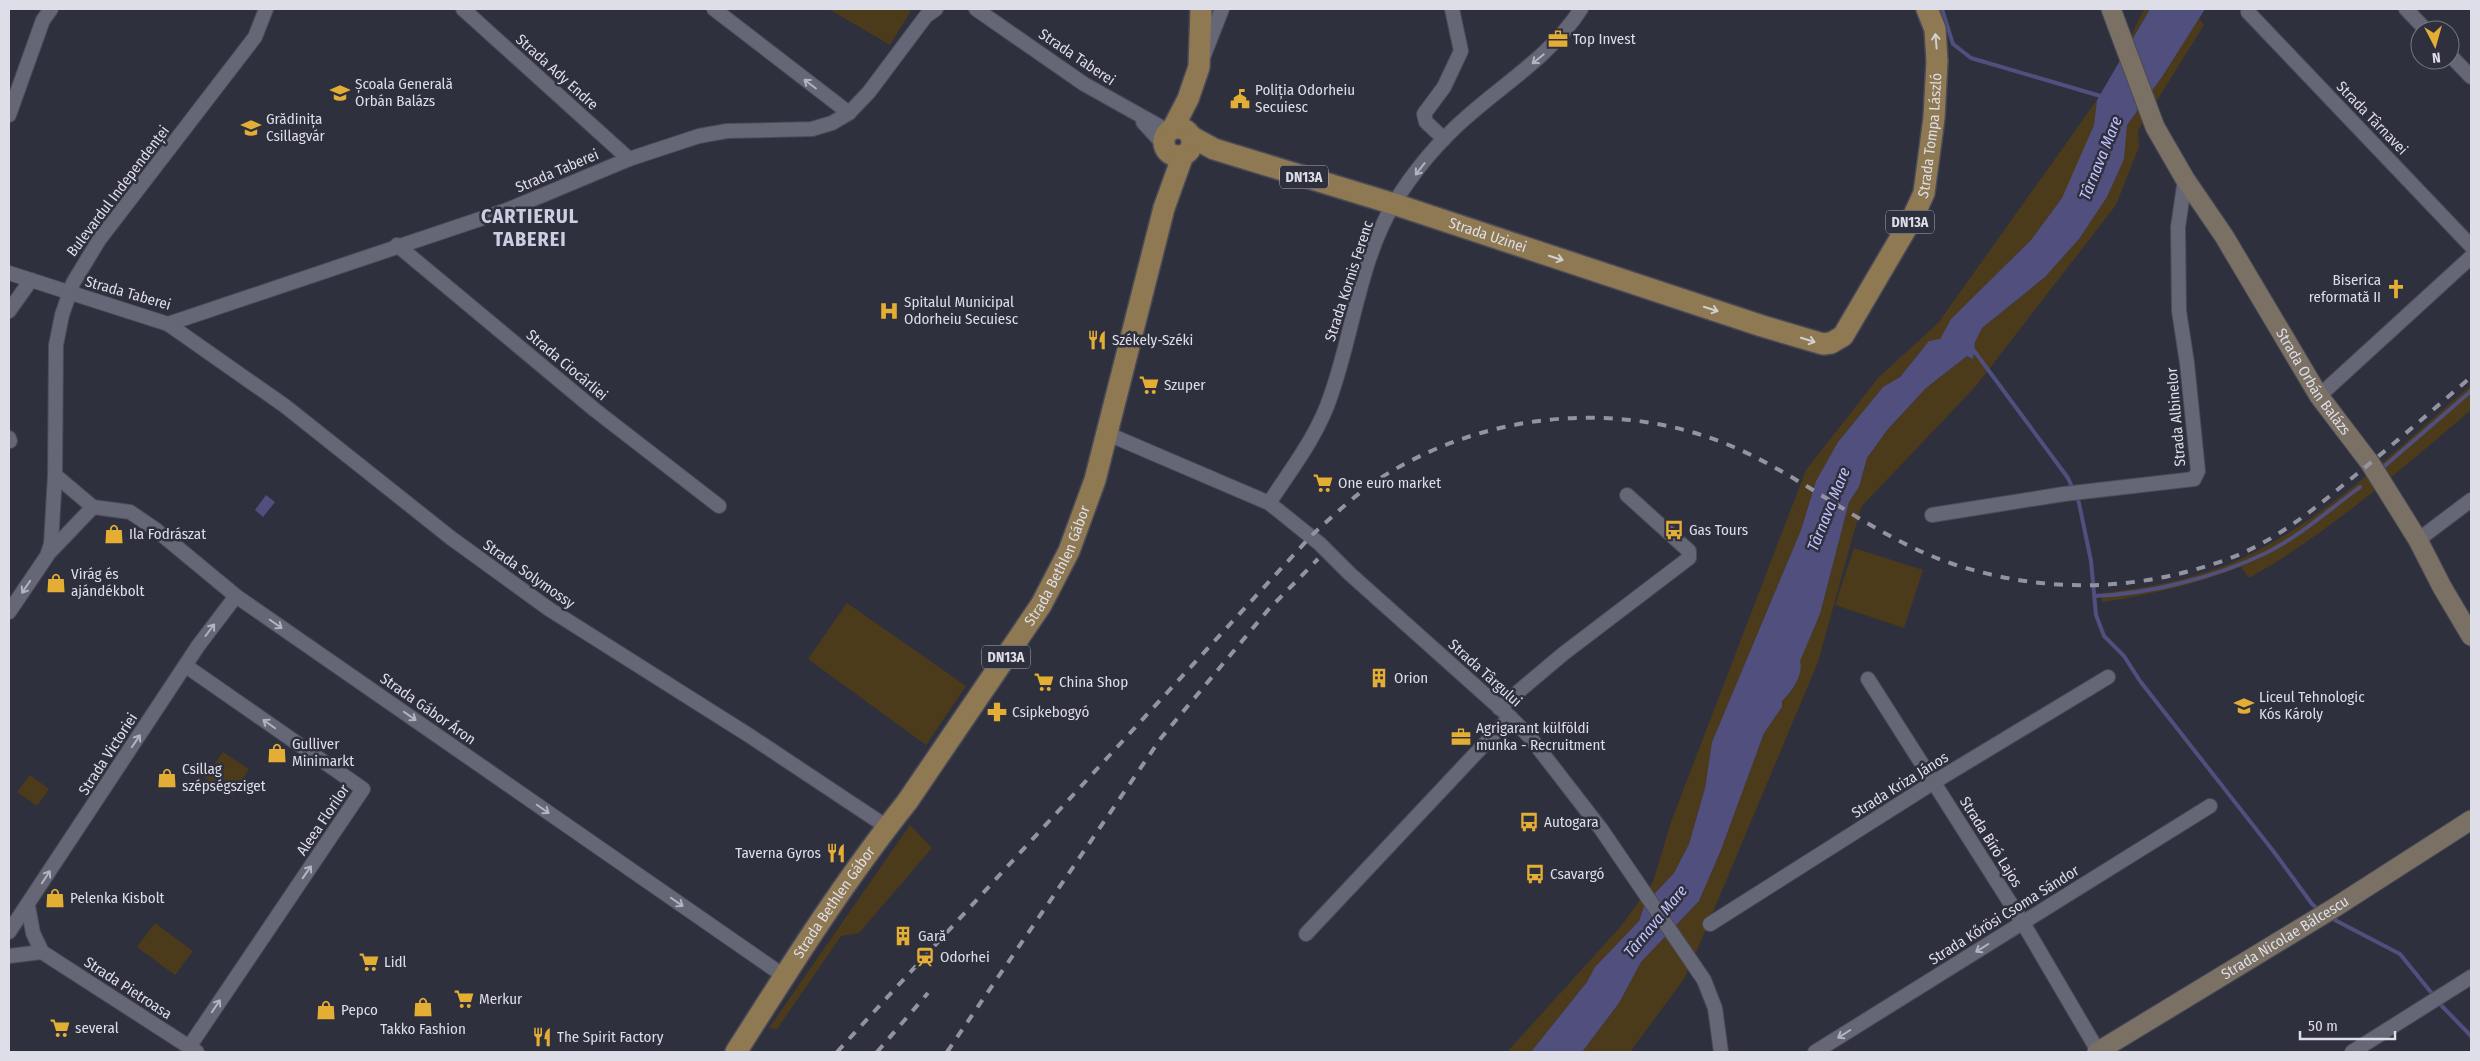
<svg xmlns="http://www.w3.org/2000/svg" width="2480" height="1061" font-family="'Fira Sans Condensed',sans-serif">
  <style>
    .green { fill: #4b3b1b }
    .water { fill: #504f7d }
    .lines { fill: none; stroke-linecap: round; stroke-linejoin: round }
    .stream { stroke: #504f7d; stroke-width: 4 }
    .street-casing { stroke: #4b4b58; stroke-width: 16 }
    .secondary-casing { stroke: #4b4b58; stroke-width: 21 }
    .primary-casing { stroke: #4b4b58; stroke-width: 24 }
    .street { stroke: #656676; stroke-width: 14 }
    .secondary { stroke: #7a7064; stroke-width: 19 }
    .primary { stroke: #8e7952; stroke-width: 21 }
    .rail { stroke: #9494a0; stroke-width: 4; stroke-dasharray: 9 9; stroke-linecap: butt }
    .oneway { stroke: #d2cfd2 }
    .oneway2 { stroke: #b4b4c0 }
    .labels { text-anchor: middle; stroke-width: 5; stroke-linejoin: round; paint-order: stroke }
    .shield { fill: #2f303e; stroke: #aaaab5; stroke-width: 1 }
    .shield-label { font-size: 14px; font-weight: bold; fill: #dedee8 }
    .poi-label { font-size: 15px; fill: #dedee8; stroke: #2f303e; text-anchor: start }
    .street-label { font-size: 15px; fill: #dedee8; stroke: #2f303e }
    .water-label { font-size: 16px; font-style: italic; fill: #c1c2fe; stroke: #2f303e }
    .district-label { font-size: 20px; font-weight: bold; letter-spacing: 1px; fill: #cdcee1; stroke: #2f303e }
  </style>
  <rect width="100%" height="100%" fill="#2f303e"/>
  <g class="green">
    <polygon points="829,9 912,9 890,45"/>
    <polygon points="2144,9 2150,9 2118,63"/>
    <path d="M2199 18 2204 25 2138 131 2139 147 2116 205 1976 386 1861 507 1818 662 1700 943 1684 979 1630 1052H1582L1619 1003 1641 962 1699 901 1721 850 1764 733 1782 707V701C1792 692 1804 674 1799 661L1820 614 1849 502 1859 487 1867 458 1888 429 1926 388 1967 356 1973 359 1975 342 1982 328 2045 277 2079 239 2107 197 2123 159 2127 125 2162 77Z"/>
    <polygon points="2097,100 2094,125 2081,159 2062,198 2031,240 1951,319 1940,339 1923,348 1900,377 1883,387 1838,442 1816,481 1801,530 1712,742 1705,788 1689,844 1674,873 1645,904 1639,921 1595,967 1587,982 1531,1052 1507,1052 1622,925 1653,882 1671,822 1806,470 1878,378 1938,323"/>
    <path d="M2471 385V410C2400 470 2330 532 2249 578L2241 567C2196 584 2151 595 2102 602V593C2151 588 2204 577 2249 555 2329 516 2404 443 2471 385Z"/>
    <polygon points="1854,548 1923,570 1904,628 1835,605"/>
    <polygon points="847,603 966,686 926,745 808,659"/>
    <polygon points="223,752 249,769 232,796 205,778"/>
    <polygon points="30,775 49,789 37,806 17,792"/>
    <polygon points="910,825 932,848 859,933 841,936 777,1029 769,1028"/>
    <polygon points="155,923 193,951 175,975 137,947"/>
  </g>
  <g class="water">
    <path d="M2150 9H2205L2162 77 2127 125 2124 159 2107 197 2079 239 2045 277 1982 328 1975 342 1973 359 1967 356 1926 388 1888 429 1867 458 1859 487 1849 502 1820 614 1800 661C1804 674 1792 692 1782 701V707L1764 733 1721 850 1699 901 1641 962 1619 1003 1582 1052H1531L1587 982 1595 967 1639 921 1645 904 1674 873 1689 844 1705 788 1712 742 1801 530 1816 481 1838 442 1883 387 1900 377 1929 341 1940 339 1951 319 2031 240 2062 198 2094 125 2097 100Z"/>
    <polygon points="266,495 275,502 263,517 255,510"/>
  </g>
  <g class="lines">
    <g class="stream">
      <polyline points="1942,9 1953,44 1971,58 2104,97"/>
      <polyline points="1972,348 2068,478 2073,489"/>
      <polyline points="2380,470 2471,391"/>
      <polyline points="2076,495 2079,503 2091,561 2096,615 2104,636 2124,656 2140,681 2274,852 2312,904 2319,910"/>
      <path d="M2094 596C2150 594 2216 577 2266 553 2300 536 2330 509 2360 487"/>
      <polyline points="2331,918 2400,954 2434,996"/>
      <polyline points="2438,1002 2471,1036"/>
    </g>
    <defs>
      <g id="street">
        <polyline points="463,9 629,159"/>
        <polyline points="714,9 849,113"/>
        <polyline points="976,9 1084,84 1168,131"/>
        <polyline points="2406,9 2426,30"/>
        <polyline points="2248,12 2471,246"/>
        <polyline points="1204,55 1222,9"/>
        <polyline points="2450,55 2471,77"/>
        <polyline points="9,115 43,20 51,9"/>
        <polyline points="1143,122 1164,145"/>
        <polyline points="1444,139 1426,122 1424,114 1444,87 1461,51 1452,9"/>
        <polyline points="397,245 595,410 719,506"/>
        <polyline points="9,273 168,324 507,210 629,159 699,136 727,131 812,129 832,123 849,113 869,92 926,16 936,9"/>
        <polyline points="9,311 31,280"/>
        <polyline points="168,324 285,406 451,538 549,609 750,736 887,827"/>
        <polyline points="2319,396 2471,257"/>
        <polyline points="1108,434 1269,503 1320,544 1350,574 1510,717 1529,736 1601,829 1704,980 1715,1008 1721,1052"/>
        <polyline points="9,438 10,441"/>
        <polyline points="55,475 93,507 130,512 155,529 236,596 784,976"/>
        <path d="M1269 503C1292 468 1318 435 1331 395 1353 333 1359 263 1393 205 1413 172 1440 140 1469 115 1509 80 1551 55 1581 9"/>
        <polyline points="1932,515 2064,494 2194,479 2198,471 2187,363 2179,311 2178,227 2185,179"/>
        <polyline points="2418,540 2471,500"/>
        <polyline points="50,552 93,507"/>
        <polyline points="9,612 47,556 51,544 55,475 56,345 62,315 73,283 99,240 255,37 266,9"/>
        <polyline points="186,666 363,789 189,1047"/>
        <polyline points="1868,679 2023,923 2098,1051"/>
        <polyline points="1499,708 1563,654 1689,558 1689,551 1627,495"/>
        <polyline points="28,906 33,933 42,952 197,1052"/>
        <polyline points="1710,924 1934,782 2108,677"/>
        <polyline points="9,932 198,646 236,596"/>
        <polyline points="1306,934 1510,717"/>
        <polyline points="9,956 42,952"/>
        <polyline points="1815,1052 2210,806"/>
        <polyline points="2352,1052 2471,977"/>
      </g>
      <g id="secondary">
        <path id="s1" d="M2111 9 2155 127 2185 179 2224 236 2319 396 2370 463 2418 540 2442 587 2471 636"/>
        <path id="s2" d="M2097 1052 2334 908 2471 820"/>
      </g>
      <g id="primary">
        <circle cx="1178" cy="142" r="14"/>
        <polyline points="1173,128 1188,99 1199,67 1201,9"/>
        <path id="s3" d="M1192 137 1214 149 1394 204 1762 326 1823 344 1831 343 1843 336 1914 215 1924 193 1934 118 1937 61 1935 29 1927 9"/>
        <path id="s4" d="M736 1052C790 967 844 881 907 802L1041 605 1069 551 1095 480 1164 208 1183 155"/>
      </g>
    </defs>
    <use href="#street" class="street-casing"/>
    <use href="#secondary" class="secondary-casing"/>
    <use href="#primary" class="primary-casing"/>
    <use href="#street" class="street"/>
    <use href="#secondary" class="secondary"/>
    <use href="#primary" class="primary"/>
    <g class="rail">
      <path d="M837 1052 1311 536C1336 513 1362 488 1392 471 1501 407 1640 399 1753 456 1821 490 1881 540 1953 564 2045 594 2137 592 2228 559 2271 543 2307 515 2342 486 2386 451 2428 414 2471 377"/>
      <polyline points="877,1052 928,993"/>
      <polyline points="947,1052 1161,738 1268,610 1318,559"/>
    </g>
  </g>
  <defs><path id="oneway-shaft" d="M-6 0H5M1.5-3L5.5 0L1.5 3" fill="none" stroke-width="1.6" stroke-linecap="round" stroke-linejoin="round" transform="scale(1.25)"/></defs>
  <g class="oneway">
    <use href="#oneway-shaft" transform="translate(1936 41) rotate(-95)"/>
    <use href="#oneway-shaft" transform="translate(1556 258) rotate(18)"/>
    <use href="#oneway-shaft" transform="translate(1711 309) rotate(18)"/>
    <use href="#oneway-shaft" transform="translate(1808 340) rotate(17)"/>
  </g>
  <g class="oneway2">
    <use href="#oneway-shaft" transform="translate(1538 59) rotate(141)"/>
    <use href="#oneway-shaft" transform="translate(810 84) rotate(-143)"/>
    <use href="#oneway-shaft" transform="translate(1420 169) rotate(128)"/>
    <use href="#oneway-shaft" transform="translate(26 587) rotate(124)"/>
    <use href="#oneway-shaft" transform="translate(276 624) rotate(35)"/>
    <use href="#oneway-shaft" transform="translate(210 630) rotate(-53)"/>
    <use href="#oneway-shaft" transform="translate(410 716) rotate(35)"/>
    <use href="#oneway-shaft" transform="translate(269 724) rotate(-145)"/>
    <use href="#oneway-shaft" transform="translate(136 741) rotate(-56)"/>
    <use href="#oneway-shaft" transform="translate(543 809) rotate(35)"/>
    <use href="#oneway-shaft" transform="translate(307 872) rotate(-55)"/>
    <use href="#oneway-shaft" transform="translate(46 877) rotate(-57)"/>
    <use href="#oneway-shaft" transform="translate(677 902) rotate(35)"/>
    <use href="#oneway-shaft" transform="translate(1982 948) rotate(148)"/>
    <use href="#oneway-shaft" transform="translate(216 1006) rotate(-56)"/>
    <use href="#oneway-shaft" transform="translate(1844 1034) rotate(148)"/>
  </g>
  <defs>
    <symbol id="office-bare" viewBox="-9 -9 18 18"><path d="M-6-3h4V-5.5h4V-3h4V5H-6ZM-1-4.5V-3h2v-1.5ZM-6 0V1H6V0Z" fill="#e4ae35" stroke="#2f303e" stroke-width="2.5" paint-order="stroke"/></symbol>
    <symbol id="school-bare" viewBox="-9 -9 18 18"><path d="M0-5L7-2L0 1L-7-2ZM-4 1L0 2.5L4 1V4Q0 6-4 4Z" fill="#e4ae35" stroke="#2f303e" stroke-width="2.5" paint-order="stroke"/></symbol>
    <symbol id="civic-bare" viewBox="-9 -9 18 18"><path d="M-.6-6.5H3V-4.5H.6V-3L4-1V1h2V6H-6V1h2V-1L-.6-3ZM-1.2 2.5V6h2.4V2.5Z" fill="#e4ae35" stroke="#2f303e" stroke-width="2.5" paint-order="stroke"/></symbol>
    <symbol id="church-bare" viewBox="-9 -9 18 18"><path d="M-1.2-6h2.4v3.5h3.3v2.4h-3.3V6h-2.4V-.1h-3.3v-2.4h3.3Z" fill="#e4ae35" stroke="#2f303e" stroke-width="2.5" paint-order="stroke"/></symbol>
    <symbol id="hospital-bare" viewBox="-9 -9 18 18"><path d="M-5-5h3v3.5h4V-5h3V5h-3V1.5h-4V5h-3Z" fill="#e4ae35" stroke="#2f303e" stroke-width="2.5" paint-order="stroke"/></symbol>
    <symbol id="restaurant-bare" viewBox="-9 -9 18 18"><path d="M-5-6h1v4h1v-4h1v4h1v-4h1v5L-1.5 .5V6h-2V.5L-5-1ZM5-6V6H3V1.5H1.5Q1.5-4 5-6Z" fill="#e4ae35" stroke="#2f303e" stroke-width="2.5" paint-order="stroke"/></symbol>
    <symbol id="supermarket-bare" viewBox="-9 -9 18 18"><path d="M-6-5.5h2.5l.6 2H6L4.5 2H-2.5L-4.4-4H-6ZM-1.5 3.2a1.3 1.3 0 1 0 .1 0ZM3 3.2a1.3 1.3 0 1 0 .1 0Z" fill="#e4ae35" stroke="#2f303e" stroke-width="2.5" paint-order="stroke"/></symbol>
    <symbol id="bus-bare" viewBox="-9 -9 18 18"><path d="M-5-6H5V4H4V6H2V4H-2V6H-4V4H-5ZM-3.5-4V0h7V-4ZM-3.5 1.2v1.5H-2V1.2ZM2 1.2v1.5H3.5V1.2Z" fill="#e4ae35" stroke="#2f303e" stroke-width="2.5" paint-order="stroke"/></symbol>
    <symbol id="shop-bare" viewBox="-9 -9 18 18"><path d="M-5-2.5h2.3a2.7 3.5 0 0 1 5.4 0H5L5.5 6h-11ZM-1.5-2.5h3a1.5 2.3 0 0 0-3 0Z" fill="#e4ae35" stroke="#2f303e" stroke-width="2.5" paint-order="stroke"/></symbol>
    <symbol id="building-bare" viewBox="-9 -9 18 18"><path d="M-4-6H4V6H1V3H-1V6H-4ZM-2.5-4.3h1.7v1.8h-1.7ZM.8-4.3h1.7v1.8H.8ZM-2.5-1h1.7V.8h-1.7ZM.8-1h1.7V.8H.8Z" fill="#e4ae35" stroke="#2f303e" stroke-width="2.5" paint-order="stroke"/></symbol>
    <symbol id="pharmacy-bare" viewBox="-9 -9 18 18"><path d="M-2-6h4v4h4v4h-4v4h-4v-4h-4v-4h4Z" fill="#e4ae35" stroke="#2f303e" stroke-width="2.5" paint-order="stroke"/></symbol>
    <symbol id="station-bare" viewBox="-9 -9 18 18"><path d="M-3-6H3Q5-6 5-4V2Q5 4 3 4L4.5 6H3L1.5 4h-3L-3 6H-4.5L-3 4Q-5 4-5 2V-4Q-5-6-3-6ZM-3.5-4v3h7v-3ZM-3.5 1v1.5H-2V1ZM2 1v1.5H3.5V1Z" fill="#e4ae35" stroke="#2f303e" stroke-width="2.5" paint-order="stroke"/></symbol>
  </defs>
  <g fill-rule="evenodd">
    <use href="#office-bare" x="1544" y="25" width="28" height="28"/>
    <use href="#school-bare" x="326" y="79" width="28" height="28"/>
    <use href="#civic-bare" x="1226" y="85" width="28" height="28"/>
    <use href="#school-bare" x="237" y="114" width="28" height="28"/>
    <use href="#church-bare" x="2382" y="275" width="28" height="28"/>
    <use href="#hospital-bare" x="875" y="297" width="28" height="28"/>
    <use href="#restaurant-bare" x="1083" y="326" width="28" height="28"/>
    <use href="#supermarket-bare" x="1135" y="371" width="28" height="28"/>
    <use href="#supermarket-bare" x="1309" y="469" width="28" height="28"/>
    <use href="#bus-bare" x="1660" y="516" width="28" height="28"/>
    <use href="#shop-bare" x="100" y="520" width="28" height="28"/>
    <use href="#shop-bare" x="42" y="569" width="28" height="28"/>
    <use href="#building-bare" x="1365" y="664" width="28" height="28"/>
    <use href="#supermarket-bare" x="1030" y="668" width="28" height="28"/>
    <use href="#school-bare" x="2230" y="692" width="28" height="28"/>
    <use href="#pharmacy-bare" x="983" y="698" width="28" height="28"/>
    <use href="#office-bare" x="1447" y="723" width="28" height="28"/>
    <use href="#shop-bare" x="263" y="739" width="28" height="28"/>
    <use href="#shop-bare" x="153" y="764" width="28" height="28"/>
    <use href="#bus-bare" x="1515" y="808" width="28" height="28"/>
    <use href="#restaurant-bare" x="822" y="839" width="28" height="28"/>
    <use href="#bus-bare" x="1521" y="860" width="28" height="28"/>
    <use href="#shop-bare" x="41" y="884" width="28" height="28"/>
    <use href="#building-bare" x="889" y="922" width="28" height="28"/>
    <use href="#station-bare" x="911" y="943" width="28" height="28"/>
    <use href="#supermarket-bare" x="355" y="948" width="28" height="28"/>
    <use href="#supermarket-bare" x="450" y="985" width="28" height="28"/>
    <use href="#shop-bare" x="409" y="993" width="28" height="28"/>
    <use href="#shop-bare" x="312" y="996" width="28" height="28"/>
    <use href="#supermarket-bare" x="46" y="1014" width="28" height="28"/>
    <use href="#restaurant-bare" x="528" y="1023" width="28" height="28"/>
  </g>
  <g class="labels">
    <g class="shield">
      <rect x="1280" y="165.5" width="48" height="23" rx="4"/>
      <rect x="1886" y="210.5" width="48" height="23" rx="4"/>
      <rect x="982" y="645.5" width="48" height="23" rx="4"/>
    </g>
    <g class="shield-label">
      <text x="1304" y="182">DN13A</text>
      <text x="1910" y="227">DN13A</text>
      <text x="1006" y="662">DN13A</text>
    </g>
    <g class="poi-label">
      <text x="1573" y="44">Top Invest</text>
      <text x="355" y="89">Școala Generală<tspan x="355" dy="17">Orbán Balázs</tspan></text>
      <text x="1255" y="95">Poliția Odorheiu<tspan x="1255" dy="17">Secuiesc</tspan></text>
      <text x="266" y="124">Grădinița<tspan x="266" dy="17">Csillagvár</tspan></text>
      <text x="2381" y="285" text-anchor="end">Biserica<tspan x="2381" dy="17">reformată II</tspan></text>
      <text x="904" y="307">Spitalul Municipal<tspan x="904" dy="17">Odorheiu Secuiesc</tspan></text>
      <text x="1112" y="345">Székely-Széki</text>
      <text x="1164" y="390">Szuper</text>
      <text x="1338" y="488">One euro market</text>
      <text x="1689" y="535">Gas Tours</text>
      <text x="129" y="539">Ila Fodrászat</text>
      <text x="71" y="579">Virág és<tspan x="71" dy="17">ajándékbolt</tspan></text>
      <text x="1394" y="683">Orion</text>
      <text x="1059" y="687">China Shop</text>
      <text x="2259" y="702">Liceul Tehnologic<tspan x="2259" dy="17">Kós Károly</tspan></text>
      <text x="1012" y="717">Csipkebogyó</text>
      <text x="1476" y="733">Agrigarant külföldi<tspan x="1476" dy="17">munka - Recruitment</tspan></text>
      <text x="292" y="749">Gulliver<tspan x="292" dy="17">Minimarkt</tspan></text>
      <text x="182" y="774">Csillag<tspan x="182" dy="17">szépségsziget</tspan></text>
      <text x="1544" y="827">Autogara</text>
      <text x="821" y="858" text-anchor="end">Taverna Gyros</text>
      <text x="1550" y="879">Csavargó</text>
      <text x="70" y="903">Pelenka Kisbolt</text>
      <text x="918" y="941">Gară</text>
      <text x="940" y="962">Odorhei</text>
      <text x="384" y="967">Lidl</text>
      <text x="479" y="1004">Merkur</text>
      <text x="341" y="1015">Pepco</text>
      <text x="75" y="1033">several</text>
      <text x="423" y="1034" text-anchor="middle">Takko Fashion</text>
      <text x="557" y="1042">The Spirit Factory</text>
    </g>
    <g class="street-label">
      <text transform="translate(1077 57) rotate(34)" y="5">Strada Taberei</text>
      <text transform="translate(557 72) rotate(42)" y="5">Strada Ady Endre</text>
      <text transform="translate(2372 118) rotate(46)" y="5">Strada Târnavei</text>
      <text dy="5" stroke="none"><textPath href="#s3" startOffset="909">Strada Tompa László</textPath></text>
      <text transform="translate(557 171) rotate(-23)" y="5">Strada Taberei</text>
      <text transform="translate(118 191) rotate(-53)" y="5">Bulevardul Independenței</text>
      <text dy="5" stroke="none"><textPath href="#s3" startOffset="312">Strada Uzinei</textPath></text>
      <text transform="translate(1349 281) rotate(-72)" y="5">Strada Kornis Ferenc</text>
      <text transform="translate(128 293) rotate(16)" y="5">Strada Taberei</text>
      <text transform="translate(567 365) rotate(40)" y="5">Strada Ciocârliei</text>
      <text dy="5" stroke="none"><textPath href="#s1" startOffset="426">Strada Orbán Balázs</textPath></text>
      <text transform="translate(2176 417) rotate(-95)" y="5">Strada Albinelor</text>
      <text dy="5" stroke="none"><textPath href="#s4" startOffset="584">Strada Bethlen Gábor</textPath></text>
      <text transform="translate(529 574) rotate(35)" y="5">Strada Solymossy</text>
      <text transform="translate(1485 673) rotate(42)" y="5">Strada Târgului</text>
      <text transform="translate(428 709) rotate(35)" y="5">Strada Gábor Áron</text>
      <text transform="translate(108 754) rotate(-57)" y="5">Strada Victoriei</text>
      <text transform="translate(1900 785) rotate(-32)" y="5">Strada Kriza János</text>
      <text transform="translate(323 820) rotate(-56)" y="5">Aleea Florilor</text>
      <text transform="translate(1991 842) rotate(58)" y="5">Strada Bíró Lajos</text>
      <text dy="5" stroke="none"><textPath href="#s4" startOffset="179">Strada Bethlen Gábor</textPath></text>
      <text transform="translate(2004 915) rotate(-32)" y="5">Strada Kőrösi Csoma Sándor</text>
      <text dy="5" stroke="none"><textPath href="#s2" startOffset="220">Strada Nicolae Bălcescu</textPath></text>
      <text transform="translate(128 988) rotate(33)" y="5">Strada Pietroasa</text>
    </g>
    <g class="water-label">
      <text transform="translate(2100 158) rotate(-68)" y="6">Târnava Mare</text>
      <text transform="translate(1828 509) rotate(-68)" y="6">Târnava Mare</text>
      <text transform="translate(1655 921) rotate(-50)" y="6">Târnava Mare</text>
    </g>
    <g class="district-label">
      <text x="530" y="223">CARTIERUL<tspan x="530" dy="23">TABEREI</tspan></text>
    </g>
  </g>
  <rect width="2480" height="1061" fill="none" stroke="#dedee8" stroke-width="20"/>
  <g transform="translate(2435 45) rotate(174)"><circle r="24" fill="#2f303e" stroke="#757682"/>
  <path d="M0-4L9 19L0 12L-9 19Z" fill="#e4ae35"/>
  <text y="-8" font-size="14" font-weight="bold" text-anchor="middle" fill="#dedee8">N</text>
  </g>
  <path d="M2300 1031v8h95v-8" fill="none" stroke="#dedee8" stroke-width="2.5"/>
  <text x="2308" y="1031" font-size="15" fill="#dedee8" stroke="#2f303e" stroke-width="4" paint-order="stroke">50 m</text>
</svg>
